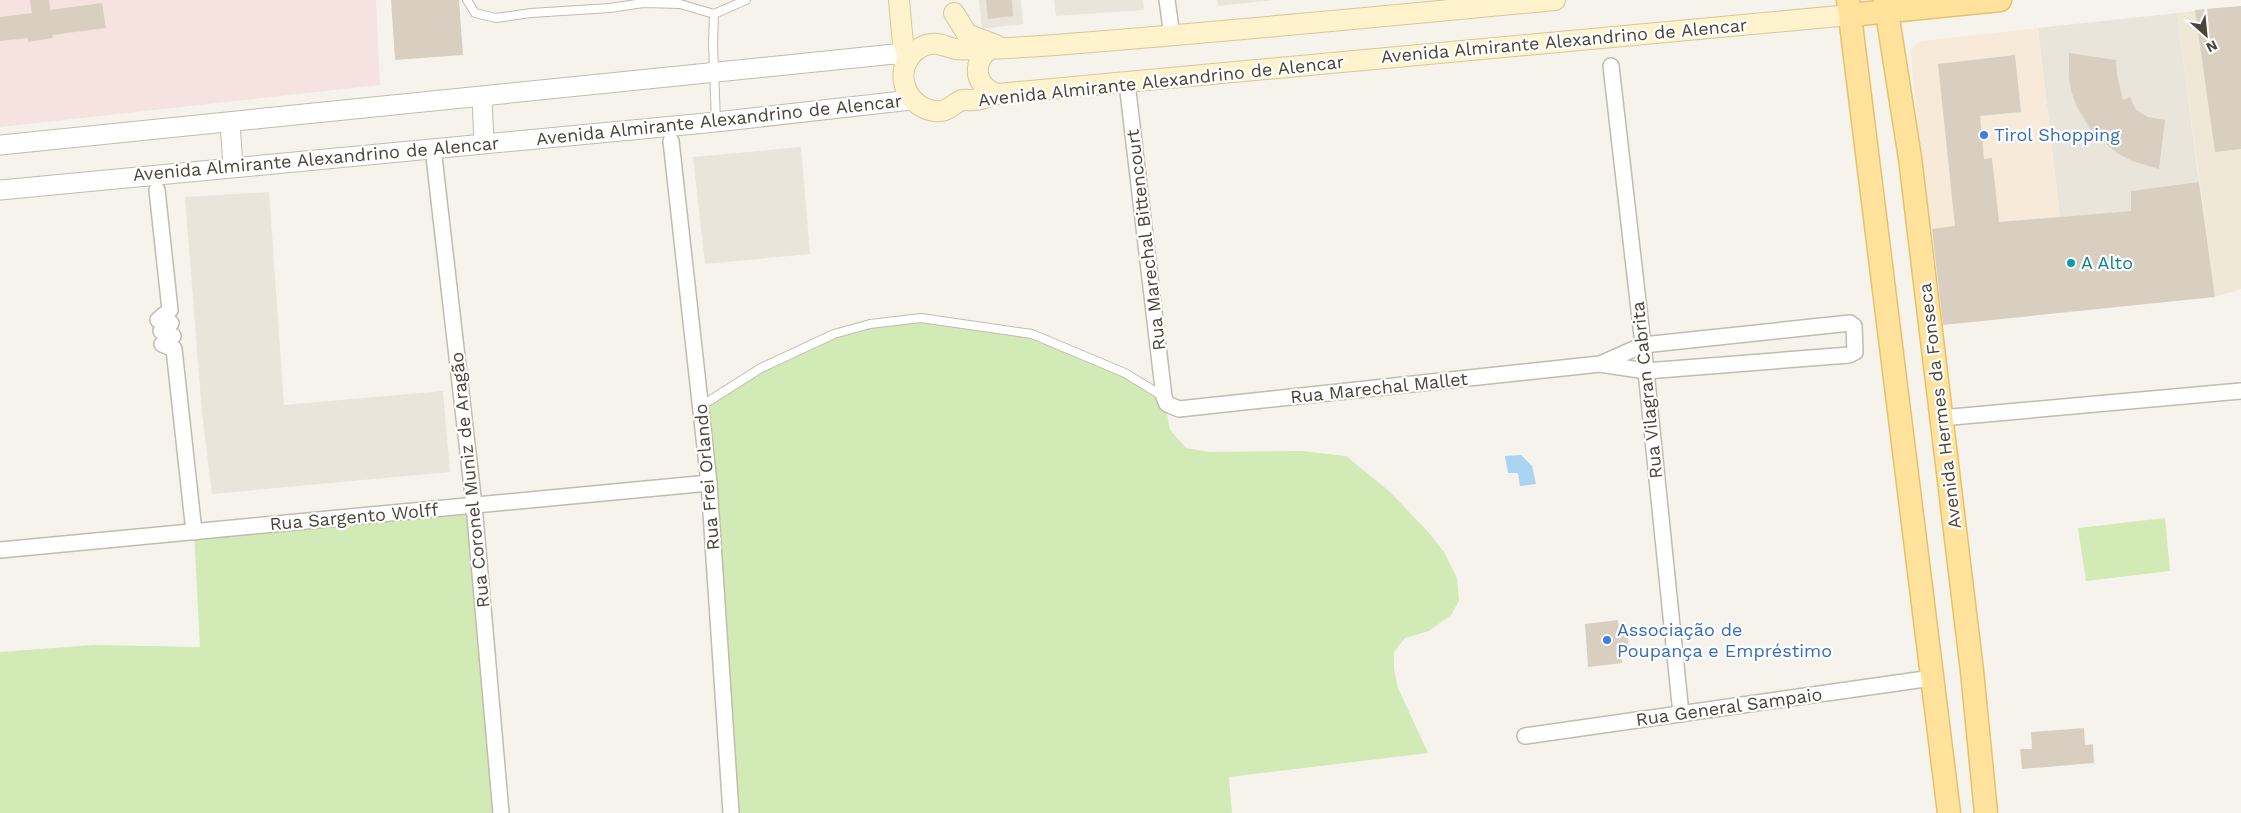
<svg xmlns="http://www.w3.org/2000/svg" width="2241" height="813" font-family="'Work Sans',sans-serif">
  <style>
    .residential { fill: #eae5da }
    .commercial { fill: #f7ead8 }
    .education { fill: #efe8d6 }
    .medical { fill: #f6e3e0 }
    .green { fill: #d2eab5 }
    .water { fill: #a9d4f2 }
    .building { fill: #d8cfc1 }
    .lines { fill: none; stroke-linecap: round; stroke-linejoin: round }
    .service-casing { stroke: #c2bbae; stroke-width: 10 }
    .minor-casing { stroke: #c2bbae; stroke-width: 18 }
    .tertiary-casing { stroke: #c2bbae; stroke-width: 21 }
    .secondary-casing { stroke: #d6c79b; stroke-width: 22 }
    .primary-casing { stroke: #e6c16a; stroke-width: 25 }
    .service { stroke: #fff; stroke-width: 8 }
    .minor { stroke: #fff; stroke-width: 15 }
    .tertiary { stroke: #fff; stroke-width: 19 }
    .secondary { stroke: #fff3cd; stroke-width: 20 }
    .primary { stroke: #ffe39c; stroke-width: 22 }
    .shop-dot { fill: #3f7fe0; stroke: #fff; stroke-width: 2 }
    .culture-dot { fill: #0f9aa8; stroke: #fff; stroke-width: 2 }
    .labels { text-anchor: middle; stroke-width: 4.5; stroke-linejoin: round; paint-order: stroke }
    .street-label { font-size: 18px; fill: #4b4439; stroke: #fff }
    .shop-label { font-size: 18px; fill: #366cbe; stroke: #fff; text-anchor: start }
    .culture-label { font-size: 18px; fill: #0d838f; stroke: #fff; text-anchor: start }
  </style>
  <rect width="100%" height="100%" fill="#f6f3ec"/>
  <g class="residential">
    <polygon points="979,0 1021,0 1023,24 982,29"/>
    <polygon points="1054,0 1143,0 1144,10 1056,16"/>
    <polygon points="1217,0 1274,0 1218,6"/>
    <polygon points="2177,13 2199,182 2131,191 2131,211 2060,217 2038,28"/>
    <polygon points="801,147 810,254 705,264 693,157"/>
    <polygon points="269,192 284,405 443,391 450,472 212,494 202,413 185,197"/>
  </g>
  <polygon class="commercial" points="2038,28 2060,217 1928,229 1910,49 1921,41"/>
  <polygon class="education" points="2241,6 2241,289 2215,297 2177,13"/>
  <polygon class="medical" points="0,0 376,0 380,85 0,127"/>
  <g class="green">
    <polygon points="921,318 1032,334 1083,356 1164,397 1170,430 1186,448 1209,452 1301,451 1346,456 1389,491 1430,534 1444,552 1457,578 1459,601 1451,615 1429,631 1405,638 1394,652 1394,669 1398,688 1428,753 1229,777 1232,813 731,813 701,406 761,368 834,334"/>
    <polygon points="474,505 501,813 0,813 0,652 94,645 200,647 194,532"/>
    <polygon points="2165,518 2170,571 2086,581 2078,528"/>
  </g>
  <polygon class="water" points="1521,455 1532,466 1536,484 1520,486 1518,473 1508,473 1505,456"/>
  <g class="building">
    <polygon points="30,0 49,0 50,10 102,3 106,28 52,35 53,38 28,42 28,38 0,41 0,17 32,13"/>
    <polygon points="391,0 459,0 463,55 395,60"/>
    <polygon points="986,0 1012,0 1013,16 988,19"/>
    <polygon points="2241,6 2241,149 2215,152 2195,10"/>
    <polygon points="2069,53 2116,60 2117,75 2123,100 2130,97 2136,110 2148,117 2165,120 2159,169 2132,161 2117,153 2092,132 2077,107 2071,91 2069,78"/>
    <polygon points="2015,55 2021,112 1980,116 1984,159 1992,158 1999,222 2131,211 2131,191 2199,182 2215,297 1943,325 1932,229 1955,226 1938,64"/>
    <polygon points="1618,620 1619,632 1627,632 1629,648 1621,650 1622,663 1588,667 1585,624"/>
    <polygon points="2084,728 2085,745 2093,744 2094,763 2022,769 2020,749 2032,749 2031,732"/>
  </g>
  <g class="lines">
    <defs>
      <g id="service">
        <polyline points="467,0 475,13 496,18 531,13 610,8 643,3 680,4 714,14 746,0"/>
        <polyline points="714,14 713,43 716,122"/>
        <polyline points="701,406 761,368 834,334 870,324 921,318 1032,334 1125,373 1164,397"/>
      </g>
      <g id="minor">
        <polyline points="1167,0 1172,36"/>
        <polyline points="1611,66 1646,371 1681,714"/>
        <polyline points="1127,83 1164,397 1167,404 1179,409 1600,364 1646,371 1849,355 1855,352 1854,326 1850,323 1643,345 1600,364"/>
        <polyline points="671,141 709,483 731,813"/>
        <polyline points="433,148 474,505 501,813"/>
        <polyline points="157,190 170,310 158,320 171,323 161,331 173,336 162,344 174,349 194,532"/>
        <polyline points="1941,418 2241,391"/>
        <polyline points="0,550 709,483"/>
        <polyline points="1525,736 1932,678"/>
      </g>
      <g id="tertiary">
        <polyline points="482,97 484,143"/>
        <polyline points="230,122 233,167"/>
        <polyline points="0,145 894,54 909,58"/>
        <polyline points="0,190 716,122 911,100"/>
      </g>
      <g id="secondary">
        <polyline points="899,0 903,44 909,58"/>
        <path d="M1555 0C1388 16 1222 32 1055 45 1028 47 1000 49 972 49 967 49 961 50 956 49 945 47 938 41 926 45 891 58 899 105 934 111 948 113 952 104 962 100 966 99 971 101 974 100 982 100 990 96 997 94L1850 15"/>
        <polyline points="954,13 967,34 996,45"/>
        <path d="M988 50C971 65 976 87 997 94"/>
      </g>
      <g id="primary">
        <polyline points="1848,0 1949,813"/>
        <polyline points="1885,0 1910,158 1972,671 1986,813"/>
        <polyline points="1850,15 2000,0"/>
      </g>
    </defs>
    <use href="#service" class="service-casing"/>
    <use href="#minor" class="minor-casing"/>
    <use href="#tertiary" class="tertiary-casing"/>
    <use href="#secondary" class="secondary-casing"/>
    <use href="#primary" class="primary-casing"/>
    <use href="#service" class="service"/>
    <use href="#minor" class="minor"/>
    <use href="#tertiary" class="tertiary"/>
    <use href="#secondary" class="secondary"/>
    <use href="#primary" class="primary"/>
  </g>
  <g class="shop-dot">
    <circle cx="1984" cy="135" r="5"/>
    <circle cx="1607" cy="640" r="5"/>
  </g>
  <circle class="culture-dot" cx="2071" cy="263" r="5"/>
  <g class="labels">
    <g class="street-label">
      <text transform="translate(1564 41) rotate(-5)" y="6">Avenida Almirante Alexandrino de Alencar</text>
      <text transform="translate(1161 81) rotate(-6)" y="6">Avenida Almirante Alexandrino de Alencar</text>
      <text transform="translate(719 120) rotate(-6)" y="6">Avenida Almirante Alexandrino de Alencar</text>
      <text transform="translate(316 159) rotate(-5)" y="6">Avenida Almirante Alexandrino de Alencar</text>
      <text transform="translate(1146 240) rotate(-97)" y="6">Rua Marechal Bittencourt</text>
      <text transform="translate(1379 388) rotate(-6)" y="6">Rua Marechal Mallet</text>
      <text transform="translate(1647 390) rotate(-96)" y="6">Rua Vilagran Cabrita</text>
      <text transform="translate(1940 406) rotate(-97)" y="6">Avenida Hermes da Fonseca</text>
      <text transform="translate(707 477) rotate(-95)" y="6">Rua Frei Orlando</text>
      <text transform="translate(470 480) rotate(-96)" y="6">Rua Coronel Muniz de Aragão</text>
      <text transform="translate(354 517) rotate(-5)" y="6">Rua Sargento Wolff</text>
      <text transform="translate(1729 707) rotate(-8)" y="6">Rua General Sampaio</text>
    </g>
    <g class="shop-label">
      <text x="1994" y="141">Tirol Shopping</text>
      <text x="1617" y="636">Associação de<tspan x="1617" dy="21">Poupança e Empréstimo</tspan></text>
    </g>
    <g class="culture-label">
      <text x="2081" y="269">A Alto</text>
    </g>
  </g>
  <g transform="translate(2206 35) rotate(153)" stroke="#ffffff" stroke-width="4" paint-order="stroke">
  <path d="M0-4L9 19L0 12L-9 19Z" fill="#4b4439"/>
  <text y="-8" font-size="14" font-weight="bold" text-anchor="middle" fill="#4b4439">N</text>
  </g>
</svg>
